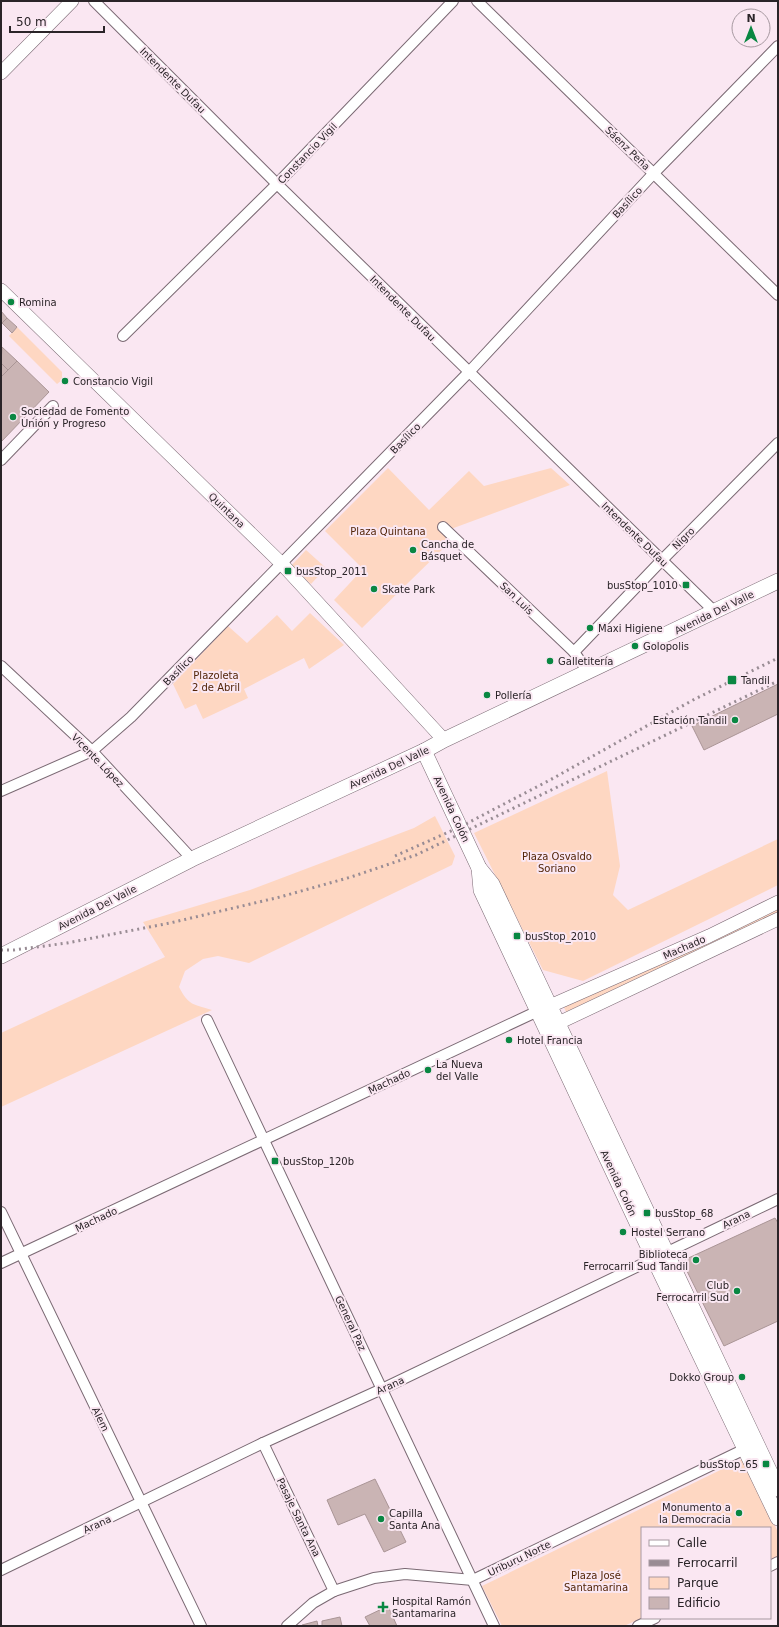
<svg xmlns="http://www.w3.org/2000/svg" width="779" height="1627" font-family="'DejaVu Sans',sans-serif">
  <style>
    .green { fill: #fed7c2 }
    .building { fill: #cab4b4; stroke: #aa9596 }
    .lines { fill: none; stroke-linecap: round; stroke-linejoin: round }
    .minor-casing { stroke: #7a6973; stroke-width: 12 }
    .tertiary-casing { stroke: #7a6973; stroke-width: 14 }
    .secondary-casing { stroke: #7a6973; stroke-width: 16 }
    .minor { stroke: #fff; stroke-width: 10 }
    .tertiary { stroke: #fff; stroke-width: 13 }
    .secondary { stroke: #fff; stroke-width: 15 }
    .rail { stroke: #998c94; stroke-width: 3; stroke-dasharray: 2 4; stroke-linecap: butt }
    .poi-dot { fill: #098742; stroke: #fae7f2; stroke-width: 1.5 }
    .labels { text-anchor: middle; stroke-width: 4; stroke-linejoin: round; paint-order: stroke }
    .street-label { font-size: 10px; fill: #2a2428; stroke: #fae7f2 }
    .poi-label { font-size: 10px; fill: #2a2428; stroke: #fae7f2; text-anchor: start }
    .park-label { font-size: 10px; fill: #522508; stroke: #fae7f2 }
  </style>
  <rect width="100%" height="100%" fill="#fae7f2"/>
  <g class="green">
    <polygon points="17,327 62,372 62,380 57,384 9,336"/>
    <polygon points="388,468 429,510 469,471 484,486 551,468 570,485 451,529 457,535 362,628 334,600 363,569 325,531"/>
    <polygon points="306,550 326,568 311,584 291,566"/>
    <polygon points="310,613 344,645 309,669 304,658 244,689 248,698 203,719 196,704 185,709 173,684 228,626 247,643 277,615 292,631"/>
    <polygon points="607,771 620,866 613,895 628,910 778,839 778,885 583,981 543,970 474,833"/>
    <path d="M435 816 455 856 452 865 249 963 218 956 203 959 185 971 179 987C189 1006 193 1004 212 1010L1 1107V1033L165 957 143 922 250 890 414 828Z"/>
    <polygon points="778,909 778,914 566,1012 564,1007"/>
    <polygon points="743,1459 778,1532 778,1556 770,1560 770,1528 642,1528 642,1618 624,1626 502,1626 482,1586"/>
  </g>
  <g class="building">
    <polygon points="1,311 7,318 1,324"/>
    <polygon points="7,318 17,327 12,333 2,323"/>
    <polygon points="2,347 17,361 8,370 1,363"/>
    <polygon points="17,361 49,392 1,442 1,377"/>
    <polygon points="1,363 8,370 1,377"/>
    <polygon points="778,684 778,714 704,750 692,726"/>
    <polygon points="775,1218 778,1223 778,1321 724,1346 682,1261"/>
    <polygon points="375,1479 406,1542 384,1552 365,1514 338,1525 327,1500"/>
    <polygon points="388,1606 397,1626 370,1626 365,1617"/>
    <polygon points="340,1617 342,1626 322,1626 322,1621"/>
    <polygon points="317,1621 318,1626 303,1626 302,1625"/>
  </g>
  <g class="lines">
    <defs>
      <g id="minor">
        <polyline points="94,1 277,184 715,612"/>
        <polyline points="477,1 778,295"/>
        <polyline points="123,336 277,184 453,1"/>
        <polyline points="1,460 53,406"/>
        <polyline points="443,527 574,652 588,672"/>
        <polyline points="574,652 661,561 778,443"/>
        <polyline points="1,666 92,751 192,859"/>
        <polyline points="1,791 92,751 131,717 469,372 654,173 778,46"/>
        <polyline points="207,1020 494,1626"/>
        <polyline points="1,1212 201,1626"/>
        <polyline points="1,1263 538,1011"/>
        <polyline points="263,1443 334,1591"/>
        <polyline points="770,1566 778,1562"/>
        <polyline points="1,1570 263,1443 382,1389 778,1199"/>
        <polyline points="287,1626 313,1603 334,1591 374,1578 405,1574 473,1580 745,1449"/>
        <polyline points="638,1626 655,1618"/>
      </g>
      <g id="tertiary">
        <polyline points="1,73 72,1"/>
        <polyline points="1,290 282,564 444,740"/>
        <polyline points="541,1010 709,936 778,902"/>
        <polyline points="550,1027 778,919"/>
      </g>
      <g id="secondary">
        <polyline points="424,751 479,868 492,884 778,1489"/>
        <polyline points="479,868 481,890 654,1259 778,1518"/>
        <polyline points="1,956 192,859 424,751 444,740 778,581"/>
      </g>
    </defs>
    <use href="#minor" class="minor-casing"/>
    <use href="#tertiary" class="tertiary-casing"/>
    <use href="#secondary" class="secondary-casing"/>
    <use href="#minor" class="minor"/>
    <use href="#tertiary" class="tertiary"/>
    <use href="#secondary" class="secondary"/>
    <g class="rail">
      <polyline points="395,856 460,827 550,780 693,700 778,658"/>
      <polyline points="1,950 14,950 67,943 170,923 280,897 351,877 416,855 778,681"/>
    </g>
  </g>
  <g class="poi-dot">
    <circle cx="11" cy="302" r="4"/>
    <circle cx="65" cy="381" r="4"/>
    <circle cx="13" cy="417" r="4"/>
    <circle cx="413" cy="550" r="4"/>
    <rect x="284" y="567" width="8" height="8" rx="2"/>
    <rect x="682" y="581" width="8" height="8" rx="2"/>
    <circle cx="374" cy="589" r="4"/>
    <circle cx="590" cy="628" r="4"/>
    <circle cx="635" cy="646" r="4"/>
    <circle cx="550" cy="661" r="4"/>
    <rect x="727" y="675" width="10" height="10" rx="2"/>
    <circle cx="487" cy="695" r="4"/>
    <circle cx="735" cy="720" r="4"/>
    <rect x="513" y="932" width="8" height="8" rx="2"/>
    <circle cx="509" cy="1040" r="4"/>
    <circle cx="428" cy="1070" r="4"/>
    <rect x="271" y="1157" width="8" height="8" rx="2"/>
    <rect x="643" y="1209" width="8" height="8" rx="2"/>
    <circle cx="623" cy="1232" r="4"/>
    <circle cx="696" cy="1260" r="4"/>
    <circle cx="737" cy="1291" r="4"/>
    <circle cx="742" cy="1377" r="4"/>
    <rect x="762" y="1460" width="8" height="8" rx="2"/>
    <circle cx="739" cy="1513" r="4"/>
    <circle cx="381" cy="1519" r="4"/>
    <path d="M381 1601h4v4h4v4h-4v4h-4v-4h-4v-4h4z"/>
  </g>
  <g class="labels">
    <g class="street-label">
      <text transform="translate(173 80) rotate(45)" y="4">Intendente Dufau</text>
      <text transform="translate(628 148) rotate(44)" y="4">Sáenz Peña</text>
      <text transform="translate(307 153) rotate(-46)" y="4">Constancio Vigil</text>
      <text transform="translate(627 202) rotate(-47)" y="4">Basílico</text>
      <text transform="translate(403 308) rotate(45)" y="4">Intendente Dufau</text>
      <text transform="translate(405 438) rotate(-46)" y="4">Basílico</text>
      <text transform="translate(227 510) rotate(44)" y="4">Quintana</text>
      <text transform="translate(635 534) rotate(44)" y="4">Intendente Dufau</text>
      <text transform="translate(683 538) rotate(-45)" y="4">Nigro</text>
      <text transform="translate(517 598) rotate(44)" y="4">San Luis</text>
      <text transform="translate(714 612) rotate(-26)" y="4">Avenida Del Valle</text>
      <text transform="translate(178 670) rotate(-45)" y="4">Basílico</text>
      <text transform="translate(98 760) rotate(46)" y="4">Vicente López</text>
      <text transform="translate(389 767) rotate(-25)" y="4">Avenida Del Valle</text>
      <text transform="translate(452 809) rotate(65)" y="4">Avenida Colón</text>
      <text transform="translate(97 907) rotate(-27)" y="4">Avenida Del Valle</text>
      <text transform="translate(684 947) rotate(-24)" y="4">Machado</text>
      <text transform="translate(389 1081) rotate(-25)" y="4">Machado</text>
      <text transform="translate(619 1183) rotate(65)" y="4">Avenida Colón</text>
      <text transform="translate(96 1219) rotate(-25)" y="4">Machado</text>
      <text transform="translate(736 1219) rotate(-26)" y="4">Arana</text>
      <text transform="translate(351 1323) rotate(65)" y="4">General Paz</text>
      <text transform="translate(390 1385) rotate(-25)" y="4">Arana</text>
      <text transform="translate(101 1419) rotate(64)" y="4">Alem</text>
      <text transform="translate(299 1517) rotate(64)" y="4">Pasaje Santa Ana</text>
      <text transform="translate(97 1524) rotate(-25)" y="4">Arana</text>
      <text transform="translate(519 1558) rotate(-26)" y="4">Uriburu Norte</text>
    </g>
    <g class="poi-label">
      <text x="19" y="306">Romina</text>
      <text x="73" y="385">Constancio Vigil</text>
      <text x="21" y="415">Sociedad de Fomento<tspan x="21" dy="12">Unión y Progreso</tspan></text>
      <text x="421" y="548">Cancha de<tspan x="421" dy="12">Básquet</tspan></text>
      <text x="296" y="575">busStop_2011</text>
      <text x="678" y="589" text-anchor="end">busStop_1010</text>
      <text x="382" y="593">Skate Park</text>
      <text x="598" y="632">Maxi Higiene</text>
      <text x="643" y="650">Golopolis</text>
      <text x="558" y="665">Galletitería</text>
      <text x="741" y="684">Tandil</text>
      <text x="495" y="699">Pollería</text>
      <text x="727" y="724" text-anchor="end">Estación Tandil</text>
      <text x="525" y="940">busStop_2010</text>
      <text x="517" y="1044">Hotel Francia</text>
      <text x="436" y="1068">La Nueva<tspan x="436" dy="12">del Valle</tspan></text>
      <text x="283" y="1165">busStop_120b</text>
      <text x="655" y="1217">busStop_68</text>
      <text x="631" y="1236">Hostel Serrano</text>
      <text x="688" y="1258" text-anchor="end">Biblioteca<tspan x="688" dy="12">Ferrocarril Sud Tandil</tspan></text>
      <text x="729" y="1289" text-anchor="end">Club<tspan x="729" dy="12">Ferrocarril Sud</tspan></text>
      <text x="734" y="1381" text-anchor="end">Dokko Group</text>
      <text x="758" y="1468" text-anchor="end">busStop_65</text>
      <text x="731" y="1511" text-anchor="end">Monumento a<tspan x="731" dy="12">la Democracia</tspan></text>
      <text x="389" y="1517">Capilla<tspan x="389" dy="12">Santa Ana</tspan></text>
      <text x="392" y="1605">Hospital Ramón<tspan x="392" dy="12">Santamarina</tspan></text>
    </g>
    <g class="park-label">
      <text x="388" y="535">Plaza Quintana</text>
      <text x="216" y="679">Plazoleta<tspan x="216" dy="12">2 de Abril</tspan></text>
      <text x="557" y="860">Plaza Osvaldo<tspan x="557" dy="12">Soriano</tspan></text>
      <text x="596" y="1579">Plaza José<tspan x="596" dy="12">Santamarina</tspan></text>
    </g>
  </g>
  <rect width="779" height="1627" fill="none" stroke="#2a2428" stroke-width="4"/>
  <rect x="641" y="1527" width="130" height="92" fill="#fae7f2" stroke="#a799a1"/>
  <rect x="649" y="1540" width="20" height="6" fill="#ffffff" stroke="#a799a1"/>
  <text x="677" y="1547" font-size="12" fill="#2a2428">Calle</text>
  <rect x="649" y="1560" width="20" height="6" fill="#998c94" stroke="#a799a1"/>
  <text x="677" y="1567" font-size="12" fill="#2a2428">Ferrocarril</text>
  <rect x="649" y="1577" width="20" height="12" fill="#fed7c2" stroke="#a799a1"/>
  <text x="677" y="1587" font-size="12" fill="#2a2428">Parque</text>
  <rect x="649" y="1597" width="20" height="12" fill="#cab4b4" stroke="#a799a1"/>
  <text x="677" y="1607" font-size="12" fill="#2a2428">Edificio</text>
  <g transform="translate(751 28)"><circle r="19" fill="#fae7f2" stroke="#a799a1"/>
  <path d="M0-3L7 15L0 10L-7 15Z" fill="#098742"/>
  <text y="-6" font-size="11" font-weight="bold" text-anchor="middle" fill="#2a2428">N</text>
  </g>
  <path d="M10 26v6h94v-6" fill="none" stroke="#2a2428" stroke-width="2"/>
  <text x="16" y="26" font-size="12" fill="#2a2428" stroke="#fae7f2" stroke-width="3" paint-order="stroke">50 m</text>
</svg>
